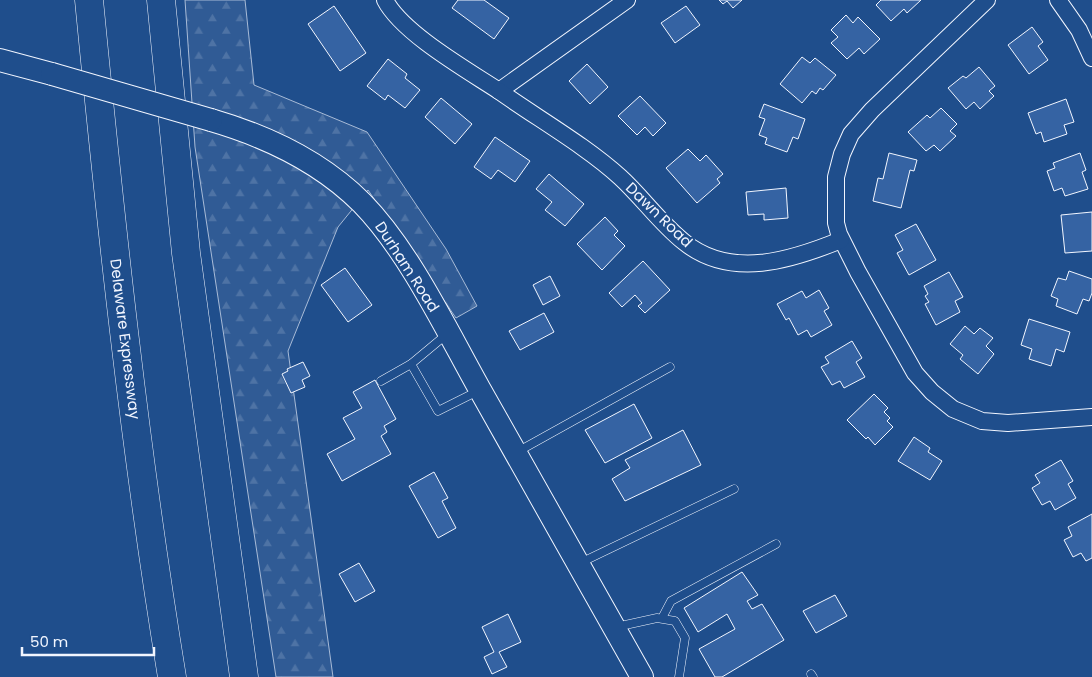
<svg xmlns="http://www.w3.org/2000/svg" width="1092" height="677" font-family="Poppins,sans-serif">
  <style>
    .forest { fill: url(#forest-firs); stroke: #a8bbd7 }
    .building { fill: #3563a3; stroke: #f2f6ff }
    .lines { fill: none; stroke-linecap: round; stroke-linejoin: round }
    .service-casing { stroke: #f2f6ff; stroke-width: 9 }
    .minor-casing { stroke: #f2f6ff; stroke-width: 18 }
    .secondary-casing { stroke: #f2f6ff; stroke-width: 24 }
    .motorway-casing { stroke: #f2f6ff; stroke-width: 29 }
    .service { stroke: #1f4e8c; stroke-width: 8 }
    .minor { stroke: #1f4e8c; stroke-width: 16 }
    .secondary { stroke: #1f4e8c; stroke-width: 22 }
    .motorway { stroke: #1f4e8c; stroke-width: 28 }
    .secondary-bridge-casing { stroke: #f2f6ff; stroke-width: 24; stroke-linecap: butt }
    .secondary-bridge { stroke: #1f4e8c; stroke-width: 22 }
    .labels { text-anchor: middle; stroke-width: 4; stroke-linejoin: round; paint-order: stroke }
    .street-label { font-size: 15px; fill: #f2f6ff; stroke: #1f4e8c }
  </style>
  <defs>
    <pattern id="forest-firs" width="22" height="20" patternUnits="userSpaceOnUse" patternTransform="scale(1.25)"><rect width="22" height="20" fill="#305b95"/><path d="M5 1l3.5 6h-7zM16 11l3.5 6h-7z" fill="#4e73a5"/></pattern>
  </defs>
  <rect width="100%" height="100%" fill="#1f4e8c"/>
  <polygon class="forest" points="185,0 245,0 254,85 367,132 446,249 477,306 456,318 368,190 338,227 288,351 333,677 276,677 195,147"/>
  <g class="building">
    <polygon points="458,0 484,0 509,18 494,39 452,8"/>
    <polygon points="719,0 742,0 733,8 727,1 723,4"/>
    <polygon points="881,0 921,0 907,13 904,9 891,21 876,5"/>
    <polygon points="334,6 366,53 340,71 308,24"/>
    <polygon points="686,6 700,25 675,43 661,23"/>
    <polygon points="846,15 853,23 858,17 880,39 864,54 859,48 847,59 831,43 838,37 831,30"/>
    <polygon points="1032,27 1043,42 1038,46 1048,60 1029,74 1008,45"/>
    <polygon points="802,57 810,63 815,58 836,75 823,90 820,88 816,94 812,91 802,103 780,84"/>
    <polygon points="388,59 407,74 405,78 420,90 405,108 388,95 385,100 367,86"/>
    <polygon points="587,64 608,87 590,104 569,81"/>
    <polygon points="979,67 995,86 989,91 994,96 980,109 974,102 966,109 948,88 963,76 966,78"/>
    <polygon points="640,96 666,123 653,136 645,127 637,135 618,116"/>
    <polygon points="441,98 472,124 455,144 425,117"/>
    <polygon points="1066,99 1074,122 1064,125 1067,134 1044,142 1041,132 1036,134 1028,113"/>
    <polygon points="764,104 805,119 798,139 793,137 787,152 765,144 767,138 759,135 765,119 759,117"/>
    <polygon points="941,108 957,124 950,131 956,136 940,151 934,145 926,151 908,132 927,115 930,118"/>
    <polygon points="495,137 530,161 515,182 498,170 491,179 474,167"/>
    <polygon points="688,149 700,161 706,155 723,174 717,179 720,183 697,203 666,168"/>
    <polygon points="889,153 917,160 914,171 910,170 901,208 873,201 878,178 883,179"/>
    <polygon points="1080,153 1086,170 1082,172 1088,189 1065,196 1062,188 1054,191 1047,171 1055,168 1053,163"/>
    <polygon points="549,174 584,204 565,226 545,210 552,202 536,189"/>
    <polygon points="786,188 788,218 764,220 764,214 748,215 746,192"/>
    <polygon points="1092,212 1092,251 1065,253 1061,215"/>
    <polygon points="605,217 618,231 614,235 625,246 602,270 577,244"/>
    <polygon points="916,224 936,260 909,275 897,253 903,250 895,235"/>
    <polygon points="643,261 670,290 645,313 638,306 642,303 635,295 622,307 609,293"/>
    <polygon points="345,268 372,305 348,322 321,285"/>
    <polygon points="1069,271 1092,279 1092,293 1089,301 1083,299 1077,314 1056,306 1058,299 1051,296 1058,278 1066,280"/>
    <polygon points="949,272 963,297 955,301 960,312 936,325 925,304 929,302 925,296 928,294 924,286"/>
    <polygon points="550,276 560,296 543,305 533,285"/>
    <polygon points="819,290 829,308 824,311 832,325 811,337 807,330 798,335 789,318 786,320 777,304 802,291 806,298"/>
    <polygon points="544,313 554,332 520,350 509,331"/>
    <polygon points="1029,319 1070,332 1064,352 1056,349 1051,366 1029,359 1032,349 1021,345"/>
    <polygon points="965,326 974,334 980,328 993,338 986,346 994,354 978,374 960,359 963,355 950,344"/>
    <polygon points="852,341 862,358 856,362 865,377 844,388 840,381 832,385 821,367 829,363 825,357"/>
    <polygon points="303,362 310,376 302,380 305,387 291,393 282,374 288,371 287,369"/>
    <polygon points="375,380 396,419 384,426 387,432 381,436 391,454 342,481 327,454 355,439 343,418 362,408 353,392"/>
    <polygon points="874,394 888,408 884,412 890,418 887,421 893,427 875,445 868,437 866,439 847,420"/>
    <polygon points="634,404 652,438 605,463 585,430"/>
    <polygon points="683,430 701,465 625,501 612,479 630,468 625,460"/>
    <polygon points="914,437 930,448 928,452 942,461 930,480 898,461"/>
    <polygon points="1061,460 1073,481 1068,484 1076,498 1055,510 1050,501 1042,505 1032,488 1040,483 1035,475"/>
    <polygon points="434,472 448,498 442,501 456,528 438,538 409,486"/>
    <polygon points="1092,514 1092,558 1086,561 1081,553 1073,557 1064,540 1072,536 1068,527"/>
    <polygon points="359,563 375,591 355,602 339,574"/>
    <polygon points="742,572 758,595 747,601 752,609 762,604 784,640 722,677 715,677 699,649 735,629 727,614 698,632 684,608"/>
    <polygon points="835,595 847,616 816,633 803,611"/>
    <polygon points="508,614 521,642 499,652 507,667 492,674 484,657 494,652 482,627"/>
  </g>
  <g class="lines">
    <defs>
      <g id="service">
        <polyline points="447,334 411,364 438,411 478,391"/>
        <polyline points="381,381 411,364"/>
        <polyline points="517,452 670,367"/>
        <polyline points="580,563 734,489"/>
        <polyline points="662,618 671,601 776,544"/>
        <polyline points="616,627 657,618 675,621 685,638 679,677"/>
        <polyline points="811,674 813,677"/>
      </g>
      <g id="minor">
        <path d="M385 0C402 33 467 70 499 91L627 0"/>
        <polyline points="987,0 872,110 851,134 842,154 836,177 836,223 839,234 858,272 915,373 932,392 953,409 982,421 1008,423 1092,417"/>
        <polyline points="1058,0 1079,30 1092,58"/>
        <path d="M499 91C537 118 586 146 620 177 642 197 660 223 684 242 731 280 792 260 841 240"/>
      </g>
      <g id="secondary">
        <polyline points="0,60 52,74"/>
        <path d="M211 120C266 136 321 162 362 203 409 251 446 329 479 388 533 484 588 581 642 677"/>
      </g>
      <g id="motorway">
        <path d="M89 0C111 226 135 452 172 677"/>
        <polyline points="161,0 186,253 244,677"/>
      </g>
    </defs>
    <use href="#service" class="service-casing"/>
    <use href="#minor" class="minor-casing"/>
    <use href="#secondary" class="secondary-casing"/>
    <use href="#motorway" class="motorway-casing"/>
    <use href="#service" class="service"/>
    <use href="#minor" class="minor"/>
    <use href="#secondary" class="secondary"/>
    <use href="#motorway" class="motorway"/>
    <defs>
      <polyline id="secondary-bridge" points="52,74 211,120"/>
    </defs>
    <use href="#secondary-bridge" class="secondary-bridge-casing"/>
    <use href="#secondary-bridge" class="secondary-bridge"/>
  </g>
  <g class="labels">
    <g class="street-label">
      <text transform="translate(659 215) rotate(44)" y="5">Dawn Road</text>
      <text transform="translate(407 267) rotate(57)" y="5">Durham Road</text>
      <text transform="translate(125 339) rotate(83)" y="5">Delaware Expressway</text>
    </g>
  </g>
  <path d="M22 647v8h132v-8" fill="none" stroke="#f2f6ff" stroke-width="2.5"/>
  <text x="30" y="647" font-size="15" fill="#f2f6ff" stroke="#1f4e8c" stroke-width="4" paint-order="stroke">50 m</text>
</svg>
